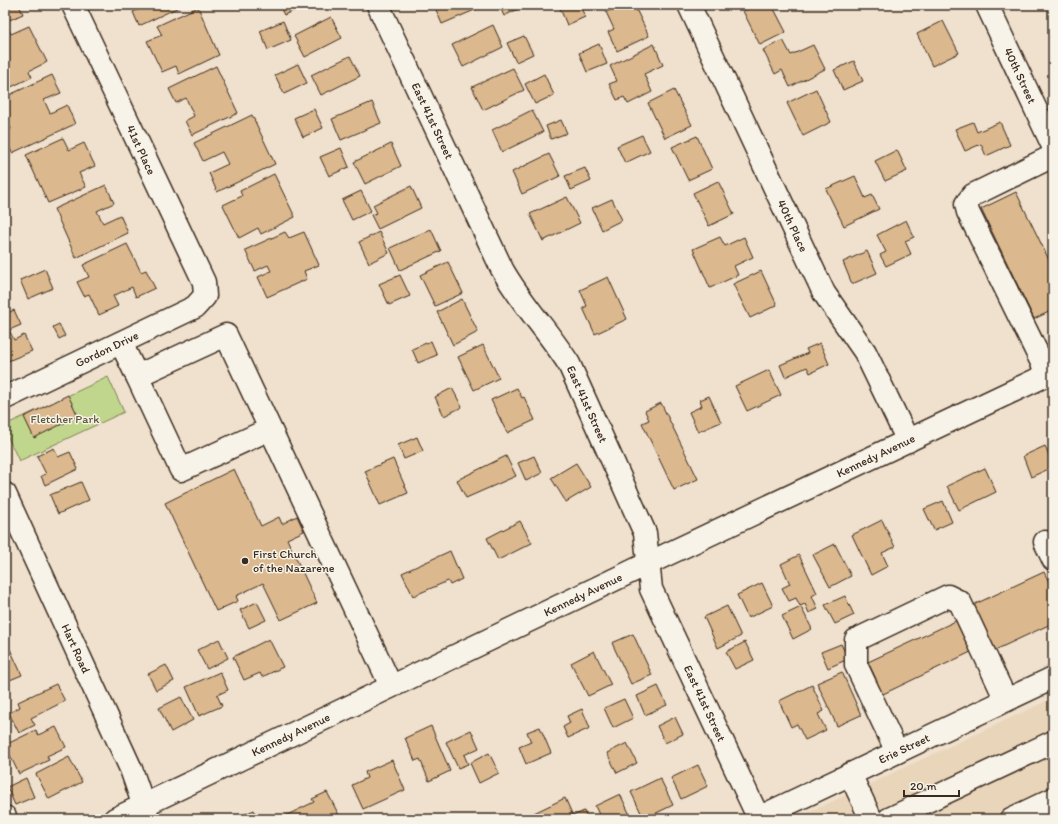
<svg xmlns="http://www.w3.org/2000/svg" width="1058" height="824" font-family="Itim,sans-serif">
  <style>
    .built { fill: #e9d5ba }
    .green { fill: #c0d68c; stroke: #7e8055 }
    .building { fill: #dbb88d; stroke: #3b2a1e }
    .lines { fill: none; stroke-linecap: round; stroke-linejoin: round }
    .minor-casing { stroke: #3b2a1e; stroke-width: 25 }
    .minor { stroke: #f7f3e8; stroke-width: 22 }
    .poi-dot { fill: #3b2a1e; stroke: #f7f3e8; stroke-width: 1.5 }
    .labels { text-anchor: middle; stroke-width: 3; stroke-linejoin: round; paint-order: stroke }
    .street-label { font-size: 12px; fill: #3b2a1e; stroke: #f7f3e8 }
    .park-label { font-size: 12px; fill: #5c553a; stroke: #f7f3e8 }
    .poi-label { font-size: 12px; fill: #3b2a1e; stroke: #f7f3e8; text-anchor: start }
  </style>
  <rect width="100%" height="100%" fill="#efe1cd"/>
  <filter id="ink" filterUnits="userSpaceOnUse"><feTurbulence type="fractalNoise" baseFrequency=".025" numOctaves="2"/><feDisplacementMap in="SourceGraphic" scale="8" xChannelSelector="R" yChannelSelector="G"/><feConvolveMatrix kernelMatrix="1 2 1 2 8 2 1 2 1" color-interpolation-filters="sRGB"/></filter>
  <g filter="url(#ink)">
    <polygon class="built" points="1053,698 1053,819 795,819"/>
    <polygon class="green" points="108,377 124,412 19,461 5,431 5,425"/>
    <g class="building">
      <polygon points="5,5 19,5 23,14 5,22"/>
      <polygon points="148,5 183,5 139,26 133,12"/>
      <polygon points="279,5 305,5 284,15"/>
      <polygon points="434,5 483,5 484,6 442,24"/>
      <polygon points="499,5 523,5 524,6 504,16"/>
      <polygon points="561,5 580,5 585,17 567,25 559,6"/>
      <polygon points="621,5 634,5 649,36 617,51 608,32 614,29 606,12"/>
      <polygon points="756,5 772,5 786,32 760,45 743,11"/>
      <polygon points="198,7 219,55 179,74 176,66 162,72 147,41 162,35 157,26"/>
      <polygon points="331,17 342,38 305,57 294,36"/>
      <polygon points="283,21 291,40 268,50 260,31"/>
      <polygon points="943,21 959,53 932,66 917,34"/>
      <polygon points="493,25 503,47 463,67 452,45"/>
      <polygon points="29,26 47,62 29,71 32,77 5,90 5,30 8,28 11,34"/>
      <polygon points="524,36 533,54 516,62 507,43"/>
      <polygon points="783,40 791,55 813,45 825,69 790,87 782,70 775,74 763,50"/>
      <polygon points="599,44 607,64 587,72 579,53"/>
      <polygon points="654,44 663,65 644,74 652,92 628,104 624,97 617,100 609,84 617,81 610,66"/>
      <polygon points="350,56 360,76 321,95 311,75"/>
      <polygon points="854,61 863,81 843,90 834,70"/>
      <polygon points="298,64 307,83 284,94 275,75"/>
      <polygon points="216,66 238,113 192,135 185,121 194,116 186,98 176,103 169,89"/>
      <polygon points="513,68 524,90 483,110 472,87"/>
      <polygon points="544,74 554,95 535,104 525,84"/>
      <polygon points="52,75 61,93 44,100 50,113 67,105 75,124 12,153 5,137 5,131 11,129 5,116 5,97"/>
      <polygon points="816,89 831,122 803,136 787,103"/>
      <polygon points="674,90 692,125 665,138 648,103"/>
      <polygon points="372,102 381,123 341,140 332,119"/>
      <polygon points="314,109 323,128 303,137 294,118"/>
      <polygon points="532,110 543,132 502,152 492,130"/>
      <polygon points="252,115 275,164 217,192 209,173 228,164 222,152 203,161 194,143"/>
      <polygon points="561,120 567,133 551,139 546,126"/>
      <polygon points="973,122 977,132 1000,122 1010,145 986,156 981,144 965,151 955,129"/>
      <polygon points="642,135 650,151 625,163 617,146"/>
      <polygon points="697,136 712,169 688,180 672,147"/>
      <polygon points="63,138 69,150 84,143 95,166 79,173 86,187 48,203 26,155"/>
      <polygon points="391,144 401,166 365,184 354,162"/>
      <polygon points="341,148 349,167 329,176 320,157"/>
      <polygon points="897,150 907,171 885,181 875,161"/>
      <polygon points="549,154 560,176 522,194 512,172"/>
      <polygon points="585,168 591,181 571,190 565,176"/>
      <polygon points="274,174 295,217 261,234 258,228 239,238 223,205 242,196 240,191"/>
      <polygon points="855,176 865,198 872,195 879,209 844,226 826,189"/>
      <polygon points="718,181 734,214 709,226 693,193"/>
      <polygon points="106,185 114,203 97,211 103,223 120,215 128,233 76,258 54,209"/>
      <polygon points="411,186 421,208 378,229 371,215 377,213 373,205"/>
      <polygon points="361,191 371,211 352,220 342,200"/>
      <polygon points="1016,192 1053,268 1053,310 1034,319 981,209"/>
      <polygon points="567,197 580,223 543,241 530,214"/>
      <polygon points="612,199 622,220 602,230 592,208"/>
      <polygon points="906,220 914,237 905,241 911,254 886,266 880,255 886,252 877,235"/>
      <polygon points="431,229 441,251 400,270 390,248"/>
      <polygon points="285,232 289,238 304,232 319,265 304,271 307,279 267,297 258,277 271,271 268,265 255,271 245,250"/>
      <polygon points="379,232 389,253 369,263 359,242"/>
      <polygon points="720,237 725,246 744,237 753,257 734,266 738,275 710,288 693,249"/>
      <polygon points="127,244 141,272 146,270 155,288 136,297 132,287 113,296 118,306 99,315 89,294 84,296 77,282 89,277 83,265"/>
      <polygon points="867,251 877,273 852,284 843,262"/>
      <polygon points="448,262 463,293 435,306 420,275"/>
      <polygon points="45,269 53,288 28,299 20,280"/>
      <polygon points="761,271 777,305 750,318 733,284"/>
      <polygon points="400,275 410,296 389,305 379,284"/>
      <polygon points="608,277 627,319 595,334 583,308 587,306 580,290"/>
      <polygon points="462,299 478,332 453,345 437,312"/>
      <polygon points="5,306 8,313 14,310 21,325 9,330 14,340 24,335 32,351 8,361 5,354"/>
      <polygon points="59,324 65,336 59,339 53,327"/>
      <polygon points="431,341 437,355 418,363 412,349"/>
      <polygon points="820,343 829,364 810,373 807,367 785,377 780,365 808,353 806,349"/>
      <polygon points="483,345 499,378 474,390 458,357"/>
      <polygon points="769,370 781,395 747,411 735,386"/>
      <polygon points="452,388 462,407 444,416 435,397"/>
      <polygon points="517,388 522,398 524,397 535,420 507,433 491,400"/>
      <polygon points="68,395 78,416 34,438 24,417"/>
      <polygon points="709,396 721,422 698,432 689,412 702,406 700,400"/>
      <polygon points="661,403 698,479 674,490 642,423 649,420 645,411"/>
      <polygon points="417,437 423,451 404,459 398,445"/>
      <polygon points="1045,446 1053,467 1031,477 1023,456"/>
      <polygon points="54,448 58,457 70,452 78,469 45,485 41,476 46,474 37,456"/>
      <polygon points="506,456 516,476 466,498 457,480"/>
      <polygon points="534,456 542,473 526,481 518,463"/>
      <polygon points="393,459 408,493 380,505 365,471"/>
      <polygon points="576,463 591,487 566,502 551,478"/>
      <polygon points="985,468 996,492 959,510 947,486"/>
      <polygon points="234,469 261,526 279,517 282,524 297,516 304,531 287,539 317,603 281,620 263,583 236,596 238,601 216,611 165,503"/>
      <polygon points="81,482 89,500 58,514 50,495"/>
      <polygon points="943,501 952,522 934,530 924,509"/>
      <polygon points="882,520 895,547 882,553 888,566 871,575 852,535"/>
      <polygon points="520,521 532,543 498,560 487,538"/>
      <polygon points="835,544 851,576 830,587 813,555"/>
      <polygon points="450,551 462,579 450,585 448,581 413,596 402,573"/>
      <polygon points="799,555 817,593 812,596 818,609 809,613 805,604 800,606 796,598 789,601 782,588 790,584 781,564"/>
      <polygon points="1044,572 1053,590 1053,623 993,651 971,606"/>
      <polygon points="762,583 773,606 748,618 737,595"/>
      <polygon points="845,596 854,615 835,624 825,605"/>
      <polygon points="257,602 266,620 249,628 240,610"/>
      <polygon points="727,606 741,636 718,648 704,617"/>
      <polygon points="801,607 812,629 793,639 782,616"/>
      <polygon points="960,619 975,650 879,696 872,681 876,679 868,662"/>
      <polygon points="633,634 652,675 631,684 612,643"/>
      <polygon points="219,639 228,658 207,669 197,650"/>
      <polygon points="269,639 283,667 262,677 260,673 244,680 233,657"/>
      <polygon points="745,642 754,660 735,669 726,652"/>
      <polygon points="841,644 848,659 828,668 821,652"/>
      <polygon points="10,649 22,675 5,682 5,651"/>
      <polygon points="594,651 611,685 588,696 571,663"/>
      <polygon points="166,665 174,681 156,690 148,674"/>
      <polygon points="220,672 228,690 217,695 222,706 199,716 186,687"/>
      <polygon points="842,672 861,715 837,726 817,683"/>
      <polygon points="56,684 65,701 31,718 35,725 19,733 9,713 20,707 18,702"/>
      <polygon points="812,685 824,711 818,714 826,730 805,740 797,724 791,727 779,701"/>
      <polygon points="658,686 667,705 645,715 637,696"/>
      <polygon points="181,697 193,720 171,732 159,708"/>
      <polygon points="624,699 633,718 613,728 604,708"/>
      <polygon points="582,709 590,728 568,738 563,727 570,723 567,716"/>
      <polygon points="675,717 683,734 665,743 657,726"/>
      <polygon points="431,726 450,771 429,781 420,759 415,761 405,738"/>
      <polygon points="56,727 66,747 47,756 49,760 19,774 5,745 36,730 38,735"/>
      <polygon points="540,727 551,753 526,764 519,747 531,742 527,732"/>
      <polygon points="471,730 479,748 464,755 468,764 458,768 446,742"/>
      <polygon points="627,743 637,763 617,773 607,753"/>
      <polygon points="489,753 499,773 479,783 470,763"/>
      <polygon points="69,757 82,782 49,799 36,774"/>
      <polygon points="392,760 405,790 363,809 352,785 367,778 365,772"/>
      <polygon points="698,765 708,786 681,799 671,778"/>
      <polygon points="26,778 34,797 15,805 7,787"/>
      <polygon points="660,778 673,805 644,819 631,792"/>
      <polygon points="327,792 341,819 284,819 283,817 314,802 312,799"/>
      <polygon points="620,794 632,819 601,819 595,806"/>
      <polygon points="565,798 573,816 584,811 587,819 537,819 534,813"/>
      <polygon points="254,810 258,819 234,819"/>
    </g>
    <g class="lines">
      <defs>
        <g id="minor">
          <path id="s1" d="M378 5 502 269C521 303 548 331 569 364L645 533 651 589 759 819"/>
          <path id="s2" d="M689 5 824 293 865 352 908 441"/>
          <path id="s3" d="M987 5 1053 146"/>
          <polyline points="121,343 137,376"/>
          <polyline points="1048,375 968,212 966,204 973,195 1053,156"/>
          <path id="s4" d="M5 398 195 307 205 296 204 282 73 5"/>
          <polyline points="270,429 181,470 137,376 226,335 391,686"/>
          <path id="s5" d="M5 494 131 769 148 818"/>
          <polyline points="1045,542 1053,559"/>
          <polyline points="897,752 856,665 856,640 948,596 960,602 1006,700"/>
          <polyline points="850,774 871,819"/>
          <polyline points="5,817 6,819"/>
          <path id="s6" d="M115 819 649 563 1053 372"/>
          <path id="s7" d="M756 819 1053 678"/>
          <polyline points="889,819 1053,742"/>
          <polyline points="1011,819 1053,799"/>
        </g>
      </defs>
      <use href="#minor" class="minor-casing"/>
      <use href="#minor" class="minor"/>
    </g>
  </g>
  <circle class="poi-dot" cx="245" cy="561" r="4"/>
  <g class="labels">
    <g class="street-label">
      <text dy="4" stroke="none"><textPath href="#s3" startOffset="78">40th Street</textPath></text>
      <text dy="4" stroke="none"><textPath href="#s1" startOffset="128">East 41st Street</textPath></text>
      <text transform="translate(141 150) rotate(65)" y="4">41st Place</text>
      <text dy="4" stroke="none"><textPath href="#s2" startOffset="244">40th Place</textPath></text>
      <text dy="4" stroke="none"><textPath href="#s4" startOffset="113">Gordon Drive</textPath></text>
      <text dy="4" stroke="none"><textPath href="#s1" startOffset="452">East 41st Street</textPath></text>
      <text dy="4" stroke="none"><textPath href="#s6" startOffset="843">Kennedy Avenue</textPath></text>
      <text dy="4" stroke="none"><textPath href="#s6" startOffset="519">Kennedy Avenue</textPath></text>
      <text dy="4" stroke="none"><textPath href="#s5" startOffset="170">Hart Road</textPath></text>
      <text dy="4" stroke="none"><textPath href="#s1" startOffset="776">East 41st Street</textPath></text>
      <text dy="4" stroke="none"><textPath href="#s6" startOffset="195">Kennedy Avenue</textPath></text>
      <text dy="4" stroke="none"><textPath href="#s7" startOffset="164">Erie Street</textPath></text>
    </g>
    <g class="park-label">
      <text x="65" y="423">Fletcher Park</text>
    </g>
    <g class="poi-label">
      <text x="253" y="558">First Church<tspan x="253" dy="14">of the Nazarene</tspan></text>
    </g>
  </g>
  <rect width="1058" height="824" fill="none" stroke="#f7f3e8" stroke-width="20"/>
  <rect x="10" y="10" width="1038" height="804" fill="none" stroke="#3b2a1e" stroke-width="1.5" filter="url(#ink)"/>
  <path d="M904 790v6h55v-6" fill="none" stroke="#3b2a1e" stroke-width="2"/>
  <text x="910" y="790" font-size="12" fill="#3b2a1e" stroke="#f7f3e8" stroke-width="3" paint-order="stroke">20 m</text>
</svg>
